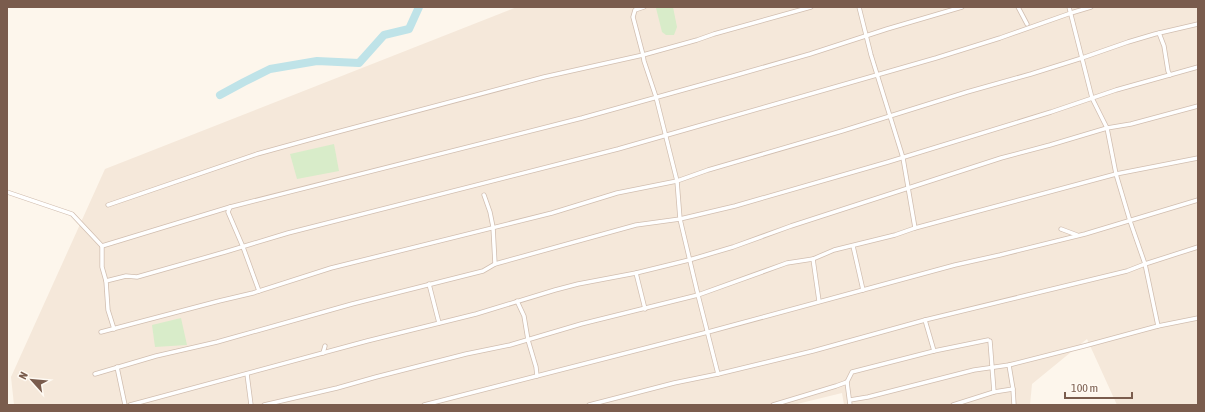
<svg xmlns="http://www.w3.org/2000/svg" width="1205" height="412" font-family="'Asap Condensed',sans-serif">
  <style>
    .residential { fill: #f5e8da }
    .green { fill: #d8ecc9 }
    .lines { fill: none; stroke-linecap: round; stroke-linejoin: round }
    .river { stroke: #bfe3e8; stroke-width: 8 }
    .street-casing { stroke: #d1beb0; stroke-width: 5 }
    .street { stroke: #fff; stroke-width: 3.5 }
  </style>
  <rect width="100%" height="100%" fill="#fdf6ec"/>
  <polygon class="residential" points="517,7 1198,7 1198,405 1117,405 1087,339 1032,384 1030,405 844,405 842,393 793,405 14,405 11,377 105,169"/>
  <g class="green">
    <polygon points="657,7 673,7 677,27 674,35 666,35 662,32 656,8"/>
    <polygon points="334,144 339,171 297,179 290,154"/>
    <polygon points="181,318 187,345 155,347 152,325"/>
  </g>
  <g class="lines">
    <polyline class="river" points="220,95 244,82 270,69 317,61 359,63 384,35 409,29 419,7"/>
    <defs>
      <g id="street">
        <polyline points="859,7 871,55 903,158 915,228"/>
        <polyline points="1018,7 1027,24"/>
        <polyline points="1069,7 1092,98 1107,128 1116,174 1130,221 1145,264 1158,326 1198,318"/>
        <polyline points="1159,33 1164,46 1168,71 1170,75"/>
        <polyline points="7,192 72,214 102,246 230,207 582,118 733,76 810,54 887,29 962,7"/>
        <polyline points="484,195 490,212 493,227 495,264"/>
        <polyline points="108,205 257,154 326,135 544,77 643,55 633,17 635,10 644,7"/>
        <polyline points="230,207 228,212 243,247 259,291"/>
        <polyline points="1061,229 1077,235"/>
        <polyline points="102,246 102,267 106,281 108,310 114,329"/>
        <polyline points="853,246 863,290"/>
        <polyline points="813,259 819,301"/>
        <polyline points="636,273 645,309"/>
        <polyline points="106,281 126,276 137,277 225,252 288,233 618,149 695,127 936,58 1000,38 1071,13 1091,7"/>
        <polyline points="429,284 439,323"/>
        <polyline points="517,301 524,316 528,340 536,367 537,376"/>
        <polyline points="925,320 934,351"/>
        <polyline points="101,332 219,301 253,293 331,268 552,213 617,193 677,181 708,170 842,131 967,92 1031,74 1082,58 1128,42 1155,34 1198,24"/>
        <polyline points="990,341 994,392"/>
        <polyline points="323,353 325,346"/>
        <polyline points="1009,365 1013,389 1014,405"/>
        <polyline points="117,367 125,405"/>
        <polyline points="95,374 156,356 217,342 352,304 483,271 495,264 636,225 680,219 735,206 888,162 1051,112 1116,90 1198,67"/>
        <polyline points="247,374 251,405"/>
        <polyline points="718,374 698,295 680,219 677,181 656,97 644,61 643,55 697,40 714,34 811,7"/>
        <polyline points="847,382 850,405"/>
        <polyline points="850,400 868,397 974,370 1009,365 1084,346 1158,326"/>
        <polyline points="130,405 367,341 476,314 555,290 578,284 636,273 689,260 733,247 791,226 1001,158 1050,145 1107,128 1131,124 1198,106"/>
        <polyline points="264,405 337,388 376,377 466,354 510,345 581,324 698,295 787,263 813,259 834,250 895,235 915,228 1116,174 1198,158"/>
        <polyline points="424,405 708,332 955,265 1000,255 1085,234 1198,200"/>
        <polyline points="589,405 674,383 718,374 813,351 925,320 1127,271 1145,264 1198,247"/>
        <polyline points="773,405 836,386 847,382 852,372 934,351 988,340"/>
        <polyline points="953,405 994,392 1013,389"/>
      </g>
    </defs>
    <use href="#street" class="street-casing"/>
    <use href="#street" class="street"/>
  </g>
  <rect width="1205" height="412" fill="none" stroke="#7a5c4d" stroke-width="16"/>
  <g transform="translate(32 380) rotate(297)" stroke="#fffaf3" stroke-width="3" paint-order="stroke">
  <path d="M0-3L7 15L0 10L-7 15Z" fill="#7a5c4d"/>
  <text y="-6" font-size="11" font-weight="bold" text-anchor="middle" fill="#7a5c4d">N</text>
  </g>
  <path d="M1065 392v6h67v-6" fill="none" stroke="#7a5c4d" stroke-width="2"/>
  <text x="1071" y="392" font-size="12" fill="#7a5c4d" stroke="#fffaf3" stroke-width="3" paint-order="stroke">100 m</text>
</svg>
